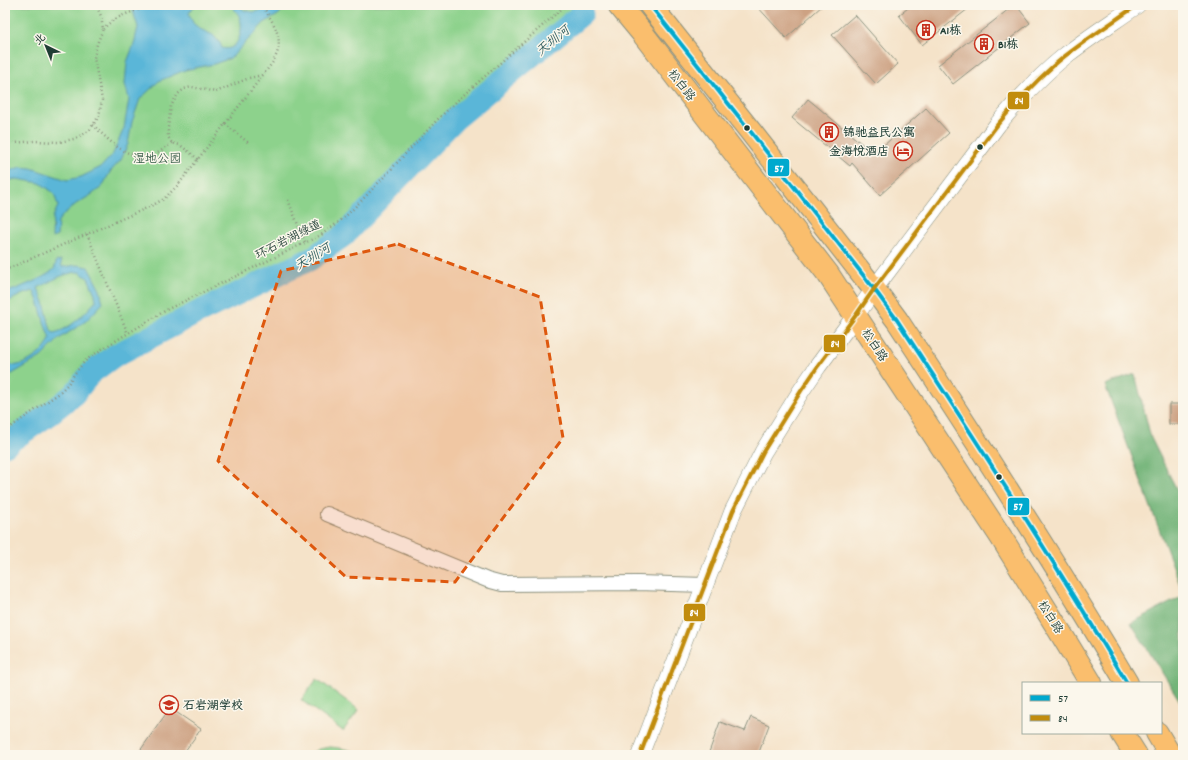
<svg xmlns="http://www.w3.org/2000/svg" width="1188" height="760" font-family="Dekko,'LXGW WenKai TC',sans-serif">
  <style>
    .green { fill: #8dd28c; stroke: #568860 }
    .forest { fill: #72b478; stroke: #487856 }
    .water { fill: #5ab6d8; stroke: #3c7a86; fill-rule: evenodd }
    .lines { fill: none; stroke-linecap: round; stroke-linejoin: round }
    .river { stroke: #5ab6d8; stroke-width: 23 }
    .building { fill: #cda283 }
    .minor-casing { stroke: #8a907e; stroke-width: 16 }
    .tertiary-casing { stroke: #8a907e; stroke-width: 18 }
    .primary-casing { stroke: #8a907e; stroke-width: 24 }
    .path { stroke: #8a907e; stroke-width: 2.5; stroke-dasharray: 1 3; stroke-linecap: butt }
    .minor { stroke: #fff; stroke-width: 14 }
    .tertiary { stroke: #fff; stroke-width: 17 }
    .primary { stroke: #fabe6d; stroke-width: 22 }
    .bus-1-casing { stroke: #fbf7ec; stroke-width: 7 }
    .bus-2-casing { stroke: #fbf7ec; stroke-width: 7 }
    .bus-1 { stroke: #00a9ce; stroke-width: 4 }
    .bus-2 { stroke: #c18c0d; stroke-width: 4 }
    .marked { fill: #de580e; fill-opacity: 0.2; stroke: #de580e; stroke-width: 3; stroke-dasharray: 8 5; stroke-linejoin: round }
    .bus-dot { fill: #1f3d34; stroke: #fbf7ec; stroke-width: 1.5 }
    .labels { text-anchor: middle; stroke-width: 3; stroke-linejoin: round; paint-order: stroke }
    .poi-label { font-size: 12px; font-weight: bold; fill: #1f3d34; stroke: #fbf7ec; text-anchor: start }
    .street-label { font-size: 12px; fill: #1f3d34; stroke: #fbf7ec }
    .park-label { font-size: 12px; fill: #355b46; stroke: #fbf7ec }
    .water-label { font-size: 13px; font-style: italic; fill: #2e5b5d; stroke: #fbf7ec }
    .line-badge { stroke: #fbf7ec; stroke-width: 1.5 }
    .badge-label { font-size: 11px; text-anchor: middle; font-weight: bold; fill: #fff }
  </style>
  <rect width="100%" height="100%" fill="#fbf7ec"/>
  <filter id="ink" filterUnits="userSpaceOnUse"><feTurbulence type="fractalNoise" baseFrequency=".025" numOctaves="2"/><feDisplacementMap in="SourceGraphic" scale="8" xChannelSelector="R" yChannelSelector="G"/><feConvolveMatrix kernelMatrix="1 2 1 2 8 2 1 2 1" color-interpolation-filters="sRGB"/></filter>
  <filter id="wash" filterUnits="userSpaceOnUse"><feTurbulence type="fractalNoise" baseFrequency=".012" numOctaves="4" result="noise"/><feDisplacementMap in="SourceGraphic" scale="16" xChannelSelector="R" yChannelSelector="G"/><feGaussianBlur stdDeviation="0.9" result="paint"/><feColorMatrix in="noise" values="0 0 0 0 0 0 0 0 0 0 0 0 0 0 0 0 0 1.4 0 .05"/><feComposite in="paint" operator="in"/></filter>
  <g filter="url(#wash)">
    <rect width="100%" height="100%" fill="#f5e3c9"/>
    <g class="green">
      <polygon points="5,5 583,5 450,118 339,233 307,257 191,309 103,356 82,374 67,394 36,420 5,441"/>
      <polygon points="317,679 359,710 343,731 301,700"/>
      <path d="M330 747C342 748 352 750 362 755H307L319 749Z"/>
    </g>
    <g class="forest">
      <polygon points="1135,374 1151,438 1183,502 1183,593 1105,385"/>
      <polygon points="1183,596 1183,706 1131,623"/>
    </g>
    <g class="water">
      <path d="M131 5H175L180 8 189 5H195L189 13 193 23 200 29 213 35 220 43 222 48C238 53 244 30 240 18 238 13 234 9 231 5H238L244 10 253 12 259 11 265 5H286L285 8 278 15 264 23 231 58 214 64 185 70 159 81 140 99 132 122 128 144 121 160 110 172 102 187 91 195 76 204 64 214 58 221 57 236 52 238 53 217 58 206 54 193 40 183 17 179 5 181V173L20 167 31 168 67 180 81 177 101 167 113 154 124 128 129 99 125 84 127 62 134 44 138 27Z"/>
      <path d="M61 260 62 267 78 265 88 267 100 290 103 303 86 321 59 339 41 357 12 374 5 372V362C15 371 32 360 41 352 45 349 48 344 50 339 43 323 41 306 34 291L23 294 5 303V293C16 289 45 278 53 270 55 268 56 264 56 261ZM79 272 88 278 95 294 96 301C85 313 71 329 54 333L51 331 44 302 38 288C51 281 63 273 79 272Z"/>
    </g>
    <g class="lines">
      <polyline class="river" points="5,445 48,415 74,394 91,373 114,356 195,314 311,259 343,236 454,120 582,14"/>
    </g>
    <g id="blocks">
      <g class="building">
        <polygon points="756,5 823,5 786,38"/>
        <polygon points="912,5 973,5 922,45 899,15"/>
        <polygon points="1014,5 1016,5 1030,23 953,84 938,65"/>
        <polygon points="855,15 898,64 876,84 832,35"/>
        <polygon points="808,99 874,154 926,108 949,133 880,195 852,163 850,166 792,118"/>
        <rect x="1169" y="404" width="14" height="20"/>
        <polygon points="170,708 201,729 182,755 137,755"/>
        <polygon points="751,717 769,725 758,755 708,755 720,722 745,731"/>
      </g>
    </g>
  </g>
  <g filter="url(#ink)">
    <use href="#blocks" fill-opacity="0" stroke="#8a907e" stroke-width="1"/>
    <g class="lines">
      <defs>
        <polyline id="minor" points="327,514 487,580 502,584 638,583 705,585"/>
        <path id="tertiary" d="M640 755 733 511 763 452 801 391 818 366 856 315 874 289 998 124C1019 99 1040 76 1065 56 1088 38 1113 22 1137 5"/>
        <g id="primary">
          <polyline points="619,5 643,34 828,274 1001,537 1057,627 1091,683"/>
          <path d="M650 5 747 127 874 289 897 320C976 440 1054 560 1127 683"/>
          <polyline points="1122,733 1136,755"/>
          <polyline points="1157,733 1170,755"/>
        </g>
      </defs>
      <use href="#minor" class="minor-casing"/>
      <use href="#tertiary" class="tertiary-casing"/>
      <use href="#primary" class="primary-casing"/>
      <g class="path">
        <path d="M103 29C117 14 136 11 154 5"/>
        <polyline points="225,124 250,144"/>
        <path d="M93 125C107 138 121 155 142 156 145 156 149 156 151 156 157 154 167 147 172 143"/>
        <polyline points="5,144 34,141 59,142 74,139 89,131 99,116 102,100 94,58 97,44 103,29 101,16 96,5"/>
        <polyline points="198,159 180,145 172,143 168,137 168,128 171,106 178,94 184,89 192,87 216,92 249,78 263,75"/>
        <polyline points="288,200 305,242"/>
        <polyline points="87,234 128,334"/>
        <path d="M5 270 149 207 164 199 178 185 273 62C275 58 277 54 278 50 282 33 270 18 262 5"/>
        <polyline points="5,431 58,394 68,384 75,373 85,361 102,349 168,309 321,235 344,218 366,196 438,119 458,100 566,5"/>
      </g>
      <use href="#minor" class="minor"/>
      <use href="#tertiary" class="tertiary"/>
      <use href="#primary" class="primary"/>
      <defs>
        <path id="bus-1" d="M650 5 747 127 874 289 897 320C976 440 1054 560 1127 683"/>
        <path id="bus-2" d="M640 755 733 511 763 452 801 391 818 366 856 315 874 289 998 124C1019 99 1040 76 1065 56 1088 38 1113 22 1137 5"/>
      </defs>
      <use href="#bus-1" class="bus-1-casing"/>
      <use href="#bus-2" class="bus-2-casing"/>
      <use href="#bus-1" class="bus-1"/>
      <use href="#bus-2" class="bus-2"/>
    </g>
  </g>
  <path class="marked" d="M398 244 540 297 563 438 455 582 346 577 218 461 281 271Z"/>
  <defs>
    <symbol id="building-ring" viewBox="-11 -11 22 22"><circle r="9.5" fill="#fbf7ec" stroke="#c8321e" stroke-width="1.5"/><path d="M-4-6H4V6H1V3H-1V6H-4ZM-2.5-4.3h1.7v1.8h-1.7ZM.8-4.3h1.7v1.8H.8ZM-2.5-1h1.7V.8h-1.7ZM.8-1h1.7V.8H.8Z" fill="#c8321e"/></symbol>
    <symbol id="hotel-ring" viewBox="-11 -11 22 22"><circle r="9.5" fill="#fbf7ec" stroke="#c8321e" stroke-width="1.5"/><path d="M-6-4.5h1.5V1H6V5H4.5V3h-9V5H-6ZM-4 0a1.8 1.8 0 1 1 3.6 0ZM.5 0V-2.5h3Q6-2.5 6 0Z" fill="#c8321e"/></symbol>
    <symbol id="school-ring" viewBox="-11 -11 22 22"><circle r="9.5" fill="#fbf7ec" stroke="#c8321e" stroke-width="1.5"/><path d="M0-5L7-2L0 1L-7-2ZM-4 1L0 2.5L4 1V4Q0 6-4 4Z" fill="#c8321e"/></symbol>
  </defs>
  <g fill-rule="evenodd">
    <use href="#building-ring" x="915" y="19" width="22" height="22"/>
    <use href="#building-ring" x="973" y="33" width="22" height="22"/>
    <use href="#building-ring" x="818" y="121" width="22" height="22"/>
    <use href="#hotel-ring" x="892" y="140" width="22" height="22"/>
    <use href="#school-ring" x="158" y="694" width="22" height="22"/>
  </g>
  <g class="bus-dot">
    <circle cx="747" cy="128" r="3.5"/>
    <circle cx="980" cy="147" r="3.5"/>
    <circle cx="999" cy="477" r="3.5"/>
  </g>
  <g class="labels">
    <g class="poi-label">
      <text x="940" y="34">A1栋</text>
      <text x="998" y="48">B1栋</text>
      <text x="843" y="136">锦驰益民公寓</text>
      <text x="889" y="155" text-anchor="end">金海悦酒店</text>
      <text x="183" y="709">石岩湖学校</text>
    </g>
    <g class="street-label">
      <text transform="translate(682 85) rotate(52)" y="4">松白路</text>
      <text transform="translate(288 239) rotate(-27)" y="4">环石岩湖绿道</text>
      <text transform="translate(875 345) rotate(57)" y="4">松白路</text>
      <text transform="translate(1051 617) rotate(58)" y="4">松白路</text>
    </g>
    <g class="park-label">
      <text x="157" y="162">湿地公园</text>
    </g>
    <g class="water-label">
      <text transform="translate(552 40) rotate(-40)" y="5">天圳河</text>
      <text transform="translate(312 256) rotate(-32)" y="5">天圳河</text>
    </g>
  </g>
  <g class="line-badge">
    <rect x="1007" y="91" width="23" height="19" rx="4" fill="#c18c0d"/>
    <rect x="767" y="158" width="23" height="19" rx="4" fill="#00a9ce"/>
    <rect x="823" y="334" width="23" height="19" rx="4" fill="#c18c0d"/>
    <rect x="1007" y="497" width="23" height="19" rx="4" fill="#00a9ce"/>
    <rect x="683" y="603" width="23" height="19" rx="4" fill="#c18c0d"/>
  </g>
  <g class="badge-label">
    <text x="1019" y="104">84</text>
    <text x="779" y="172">57</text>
    <text x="835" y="347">84</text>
    <text x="1018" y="510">57</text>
    <text x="694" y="616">84</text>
  </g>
  <rect width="1188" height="760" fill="none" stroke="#fbf7ec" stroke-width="20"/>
  <rect x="1022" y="682" width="140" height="52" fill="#fbf7ec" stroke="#a3ada2"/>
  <rect x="1030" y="695" width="20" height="6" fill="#00a9ce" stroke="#a3ada2"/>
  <text x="1058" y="702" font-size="12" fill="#1f3d34">57</text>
  <rect x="1030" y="715" width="20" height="6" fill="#c18c0d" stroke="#a3ada2"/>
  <text x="1058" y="722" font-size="12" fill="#1f3d34">84</text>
  <g transform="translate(46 46) rotate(317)" stroke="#fbf7ec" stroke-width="3" paint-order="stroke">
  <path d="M0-3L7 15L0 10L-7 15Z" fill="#1f3d34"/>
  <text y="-6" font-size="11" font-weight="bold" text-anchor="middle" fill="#1f3d34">北</text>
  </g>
</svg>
